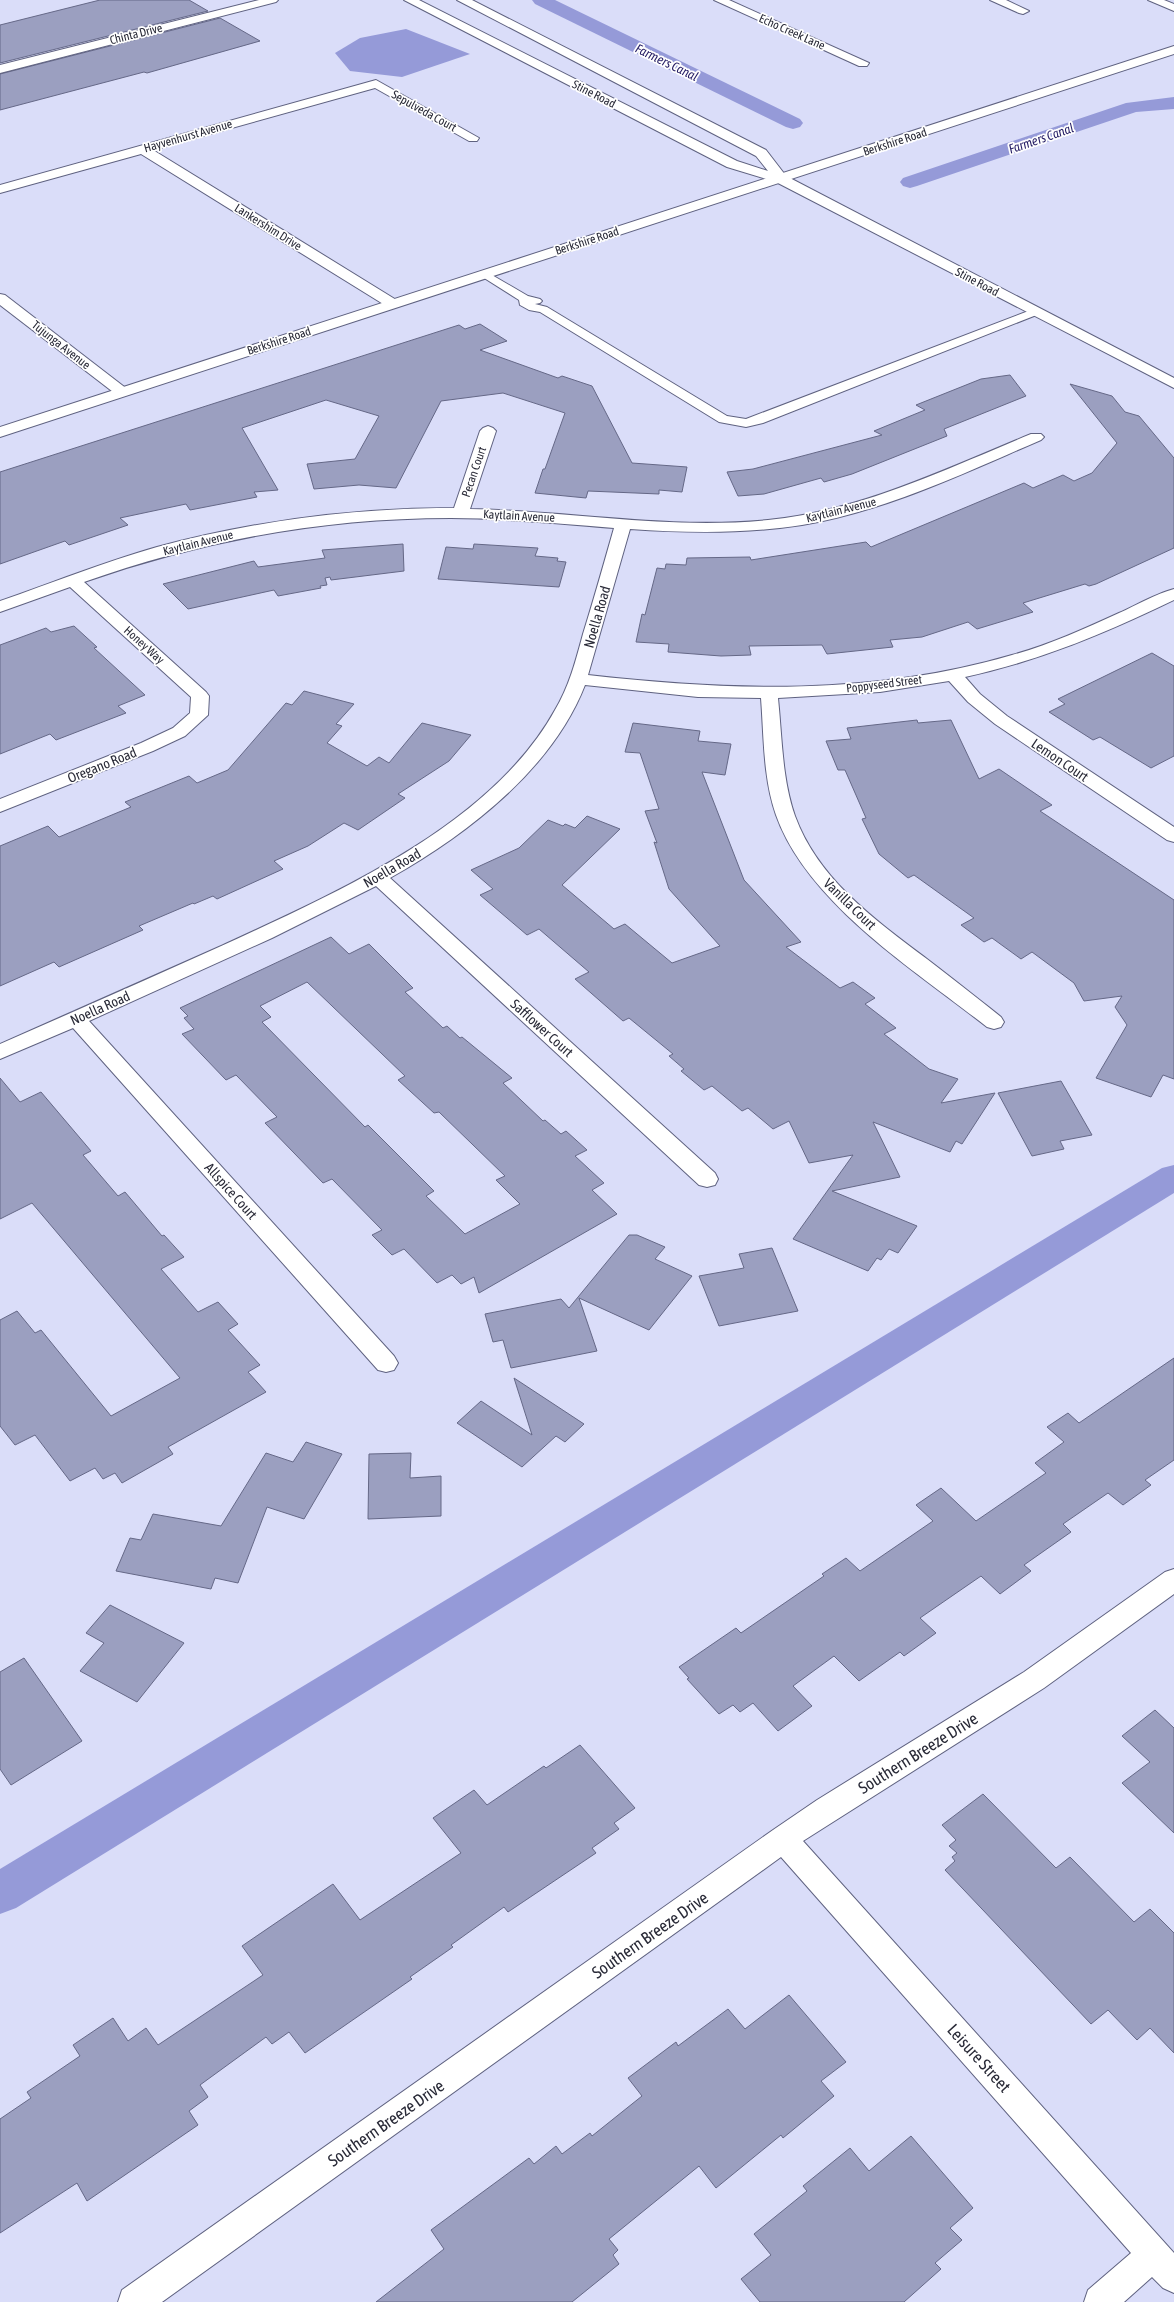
<svg xmlns="http://www.w3.org/2000/svg" width="1174" height="2302" font-family="'Asap Condensed',sans-serif">
  <style>
    .water { fill: #959ad8 }
    .lines { fill: none; stroke-linecap: round; stroke-linejoin: round }
    .canal { fill: #959ad8; fill-rule: evenodd }
    .building { fill: #9b9fc0; stroke: #656887; fill-rule: evenodd }
    .service-casing { stroke: #5f6280; stroke-width: 2 }
    .minor-casing { stroke: #5f6280; stroke-width: 2 }
    .tertiary-casing { stroke: #5f6280; stroke-width: 2 }
    .secondary-casing { stroke: #5f6280; stroke-width: 2 }
    .service { fill: #fff; fill-rule: evenodd }
    .minor { fill: #fff; fill-rule: evenodd }
    .tertiary { fill: #fff; fill-rule: evenodd }
    .secondary { fill: #fff; fill-rule: evenodd }
    .labels { text-anchor: middle; stroke-width: 3.5; stroke-linejoin: round; paint-order: stroke }
    .far-street-label { font-size: 12px; fill: #292a37; stroke: #fff }
    .far-water-label { font-size: 13px; font-style: italic; fill: #231b63; stroke: #fff }
    .street-label { font-size: 14px; fill: #292a37; stroke: #fff }
    .near-street-label { font-size: 17px; fill: #292a37; stroke: #fff }
  </style>
  <rect width="100%" height="100%" fill="#daddf9"/>
  <polygon class="water" points="406,29 470,54 402,77 350,71 335,53 360,38"/>
  <g class="lines">
    <g class="canal">
      <polygon points="532,0 555,0 800,119 803,123 800,127 793,129 786,127 535,4"/>
      <polygon points="1174,97 1174,109 1136,112 917,186 910,188 903,186 900,182 903,178 1126,103"/>
      <polygon points="1174,1165 1174,1193 16,1908 0,1914 0,1869 1162,1168"/>
    </g>
  </g>
  <g class="building">
    <polygon points="100,0 189,0 208,11 0,63 0,25"/>
    <polygon points="220,18 260,41 147,73 144,72 0,110 0,74"/>
    <polygon points="480,324 507,341 480,350 558,378 562,376 592,386 632,463 687,467 682,492 659,490 659,494 588,491 586,498 535,493 543,469 545,469 565,413 503,393 441,401 396,488 359,485 314,489 307,464 355,459 379,416 326,400 242,428 278,490 254,492 257,497 190,510 186,504 120,518 128,525 69,545 65,541 0,564 0,472 459,325 465,329"/>
    <polygon points="1010,375 1026,396 944,429 947,436 852,474 824,482 821,478 764,494 738,496 727,472 753,469 882,435 874,431 925,410 916,405 981,379"/>
    <polygon points="1070,384 1112,396 1125,412 1139,416 1174,458 1174,548 1096,584 1089,586 1085,584 1023,603 1033,612 977,629 968,622 922,637 890,640 893,647 827,654 822,645 749,646 751,655 721,656 668,652 669,644 636,642 642,614 645,615 657,568 665,569 666,564 686,565 687,558 750,557 751,560 866,542 871,547 1024,483 1033,488 1063,475 1074,481 1092,473 1117,443"/>
    <polygon points="403,544 404,571 331,580 330,577 325,578 327,585 320,586 321,588 278,596 274,590 188,609 163,584 254,561 258,567 325,558 322,550"/>
    <polygon points="474,544 538,548 535,556 558,558 557,561 566,562 559,587 438,579 446,547 473,549"/>
    <polygon points="74,626 97,647 94,648 145,695 118,706 126,713 56,740 50,734 0,754 0,645 46,628 51,632"/>
    <polygon points="1152,653 1174,666 1174,756 1151,768 1100,737 1093,740 1049,712 1065,704 1058,699"/>
    <polygon points="304,691 354,704 336,724 342,726 327,743 367,766 379,757 389,763 422,723 471,735 449,761 398,794 405,798 358,830 344,823 308,846 274,861 283,869 217,899 213,896 194,904 193,903 139,926 143,930 59,967 54,962 0,986 0,846 48,826 59,837 131,807 125,802 189,776 197,783 228,770 286,703 292,705"/>
    <polygon points="917,720 918,723 951,720 979,779 999,769 1052,805 1040,811 1174,900 1174,1079 1163,1075 1151,1097 1096,1078 1127,1025 1115,1007 1122,996 1084,1001 1074,983 1032,952 1021,959 992,938 984,942 961,925 974,918 914,875 908,878 879,854 862,819 866,818 845,770 838,770 826,741 851,739 847,728"/>
    <polygon points="633,723 700,731 698,741 731,744 725,775 702,772 744,880 801,942 786,947 840,988 853,982 875,998 865,1004 896,1028 884,1034 929,1069 958,1079 941,1103 995,1093 962,1144 956,1141 950,1152 873,1122 900,1177 832,1191 917,1226 898,1253 889,1249 881,1260 877,1258 868,1271 793,1239 853,1155 809,1163 789,1121 773,1129 748,1108 742,1111 712,1086 704,1090 681,1071 684,1069 669,1056 673,1054 629,1018 623,1021 575,979 589,972 539,929 527,935 480,895 493,889 471,870 519,848 548,820 563,826 565,824 575,828 587,816 620,829 562,885 614,929 625,924 672,963 720,946 669,889 654,842 657,843 645,811 659,809 640,753 625,752"/>
    <path d="M331 937 349 954 369 944 413 988 405 992 443 1028 447 1026 460 1038 462 1037 512 1078 503 1083 543 1121 545 1120 561 1134 566 1131 587 1150 575 1156 604 1183 592 1190 617 1214 479 1293 474 1277 461 1284 452 1275 437 1283 404 1249 392 1255 372 1235 382 1230 332 1179 323 1183 265 1123 277 1117 236 1075 226 1080 182 1034 194 1029 184 1018 188 1016 180 1008ZM307 982 405 1076 398 1080 434 1113 439 1112 505 1176 496 1180 520 1204 465 1234 426 1196 434 1191 368 1125 365 1127 262 1022 271 1017 260 1006Z"/>
    <polygon points="0,1078 20,1102 41,1092 91,1151 83,1155 118,1196 125,1192 162,1236 164,1235 184,1257 161,1269 198,1312 218,1302 238,1324 228,1330 260,1365 248,1372 266,1392 168,1447 173,1454 122,1483 115,1473 103,1479 95,1468 70,1481 35,1435 15,1445 0,1426 0,1320 17,1311 35,1333 41,1330 111,1416 180,1378 32,1203 0,1219"/>
    <polygon points="1061,1081 1092,1135 1060,1141 1064,1149 1032,1156 998,1093"/>
    <polygon points="629,1235 637,1235 665,1247 655,1259 692,1276 649,1330 579,1298 597,1351 511,1368 503,1340 493,1342 485,1314 561,1299 569,1308"/>
    <polygon points="772,1248 798,1311 719,1326 699,1276 744,1268 739,1254"/>
    <polygon points="1174,1358 1174,1460 1145,1480 1151,1485 1123,1505 1108,1493 1063,1524 1071,1532 1024,1565 1031,1571 1000,1594 981,1576 920,1618 936,1633 904,1656 900,1652 859,1681 834,1656 793,1686 812,1706 778,1731 753,1703 740,1712 733,1705 719,1714 687,1679 689,1678 679,1667 736,1628 741,1633 824,1576 822,1574 846,1558 860,1571 933,1521 916,1505 941,1488 976,1521 1046,1473 1035,1463 1064,1442 1047,1427 1068,1413 1079,1423"/>
    <polygon points="514,1378 584,1424 565,1442 556,1436 522,1467 457,1423 481,1401 532,1435"/>
    <polygon points="306,1442 342,1454 304,1519 267,1507 238,1583 215,1578 211,1589 116,1571 130,1538 141,1540 153,1514 221,1526 266,1453 293,1462"/>
    <polygon points="411,1453 410,1478 441,1476 441,1516 368,1519 369,1454"/>
    <polygon points="110,1605 184,1643 137,1702 80,1671 104,1643 86,1633"/>
    <polygon points="24,1658 82,1741 11,1785 0,1769 0,1672"/>
    <polygon points="1155,1710 1174,1728 1174,1833 1122,1783 1150,1762 1122,1736"/>
    <polygon points="580,1745 635,1808 614,1823 619,1829 592,1848 596,1853 508,1912 504,1907 451,1945 453,1947 410,1977 412,1979 305,2053 289,2032 272,2044 266,2037 200,2085 208,2097 189,2111 198,2125 87,2201 77,2183 0,2233 0,2119 31,2098 27,2092 80,2056 73,2045 113,2018 128,2041 146,2028 158,2045 263,1975 242,1946 333,1884 360,1920 461,1853 433,1818 474,1790 487,1805 544,1766 546,1768"/>
    <polygon points="983,1794 1056,1868 1070,1857 1134,1922 1150,1909 1174,1933 1174,2053 1150,2028 1137,2040 1108,2010 1091,2024 945,1870 955,1861 952,1857 957,1853 949,1846 956,1840 942,1825"/>
    <polygon points="789,1995 846,2062 821,2081 834,2096 783,2138 781,2135 716,2188 699,2166 609,2239 618,2250 613,2255 619,2264 572,2302 376,2302 444,2249 431,2230 529,2158 534,2164 556,2146 562,2154 590,2133 592,2136 642,2096 628,2078 676,2042 678,2046 728,2009 745,2029"/>
    <polygon points="911,2136 973,2208 950,2228 962,2240 935,2263 941,2269 904,2302 760,2302 741,2279 771,2255 754,2234 807,2191 803,2186 850,2148 869,2171"/>
  </g>
  <g class="lines">
    <defs>
      <polygon id="service" points="485,271 528,296 540,299 542,301 540,303 535,304 547,307 727,416 746,419 1031,310 1039,310 1041,312 1039,314 763,423 746,427 719,422 540,312 529,310 520,305 519,300 481,276 479,274"/>
      <g id="minor">
        <polygon points="259,0 278,0 276,2 0,73 0,65"/>
        <polygon points="714,0 729,0 869,63 867,66 859,66"/>
        <polygon points="990,0 1006,0 1029,11 1023,14 1019,13"/>
        <polygon points="1148,0 1164,0 1174,4 1174,11"/>
        <polygon points="376,80 479,138 477,141 469,141 375,88 153,150 398,301 400,304 398,307 388,307 141,154 0,193 0,185"/>
        <polygon points="0,294 5,295 127,389 129,392 127,395 117,395 0,305"/>
        <path d="M488 426 493 428 496 431 470 509C569 511 668 530 768 520 860 511 946 469 1031 434H1041L1044 437 1041 440C964 473 886 511 802 525 745 534 687 533 630 529L588 675C731 691 872 696 1012 655 1049 645 1084 629 1119 613 1137 605 1155 594 1174 589V600C1106 633 1039 661 965 677L980 694 1007 716 1174 827V842L1167 840 995 724 968 702 949 681 880 692 778 698C782 737 782 779 795 816 818 879 875 920 927 959 952 978 977 998 1001 1017L1004 1022 1001 1027 994 1029 987 1027C916 971 807 903 776 815 763 778 764 737 761 698L698 697 585 685C552 770 466 835 390 878L715 1173 718 1179 715 1185 707 1187 699 1185 376 886 272 938 89 1021 394 1356 398 1363 394 1370 386 1372 378 1370 73 1028 0 1059V1044C73 1012 146 980 219 947 334 894 491 826 555 710 569 687 576 660 583 634 594 599 604 563 614 528 560 524 506 518 451 518 324 518 203 540 84 582L206 692 209 696 208 715 185 736 153 751 0 812V799L141 743 173 728 190 713 191 697 70 587 0 612V601C52 583 104 562 157 547 254 521 353 508 454 508L480 431 483 428Z"/>
        <polygon points="1174,1569 1174,1594 1044,1688 803,1841 1174,2253 1174,2293 1163,2288 1152,2277 1124,2302 1084,2302 1088,2290 1131,2253 781,1857 162,2302 118,2302 122,2290 773,1830 817,1800 1024,1672 1165,1572"/>
      </g>
      <polygon id="tertiary" points="1174,46 1174,54 0,437 0,427"/>
      <polygon id="secondary" points="404,0 419,0 737,161 768,171 756,156 457,0 472,0 766,150 786,176 1174,378 1174,388 776,182 727,167"/>
    </defs>
    <use href="#service" class="service-casing"/>
    <use href="#minor" class="minor-casing"/>
    <use href="#tertiary" class="tertiary-casing"/>
    <use href="#secondary" class="secondary-casing"/>
    <use href="#service" class="service"/>
    <use href="#minor" class="minor"/>
    <use href="#tertiary" class="tertiary"/>
    <use href="#secondary" class="secondary"/>
  </g>
  <g class="labels">
    <g class="far-street-label">
      <text transform="translate(792 32) rotate(24)" y="4">Echo Creek Lane</text>
      <text transform="translate(136 34) rotate(-14)" y="4">Chinta Drive</text>
      <text transform="translate(594 94) rotate(27)" y="4">Stine Road</text>
      <text transform="translate(424 111) rotate(29)" y="4">Sepulveda Court</text>
      <text transform="translate(188 136) rotate(-16)" y="4">Hayvenhurst Avenue</text>
      <text transform="translate(895 142) rotate(-18)" y="4">Berkshire Road</text>
      <text transform="translate(268 227) rotate(32)" y="4">Lankershim Drive</text>
      <text transform="translate(587 241) rotate(-18)" y="4">Berkshire Road</text>
      <text transform="translate(977 282) rotate(28)" y="4">Stine Road</text>
      <text transform="translate(279 341) rotate(-18)" y="4">Berkshire Road</text>
      <text transform="translate(61 345) rotate(38)" y="4">Tujunga Avenue</text>
      <text transform="translate(474 472) rotate(-71)" y="4">Pecan Court</text>
      <text transform="translate(841 510) rotate(-14)" y="4">Kaytlain Avenue</text>
      <text transform="translate(519 516) rotate(3)" y="4">Kaytlain Avenue</text>
      <text transform="translate(198 543) rotate(-14)" y="4">Kaytlain Avenue</text>
      <text transform="translate(144 645) rotate(42)" y="4">Honey Way</text>
      <text transform="translate(884 684) rotate(-7)" y="4">Poppyseed Street</text>
    </g>
    <g class="far-water-label">
      <text transform="translate(667 62) rotate(26)" y="5">Farmers Canal</text>
      <text transform="translate(1041 138) rotate(-19)" y="5">Farmers Canal</text>
    </g>
    <g class="street-label">
      <text transform="translate(597 617) rotate(-74)" y="5">Noella Road</text>
      <text transform="translate(1060 760) rotate(34)" y="5">Lemon Court</text>
      <text transform="translate(102 765) rotate(-22)" y="5">Oregano Road</text>
      <text transform="translate(392 868) rotate(-30)" y="5">Noella Road</text>
      <text transform="translate(850 904) rotate(44)" y="5">Vanilla Court</text>
      <text transform="translate(100 1008) rotate(-24)" y="5">Noella Road</text>
      <text transform="translate(542 1028) rotate(42)" y="5">Safflower Court</text>
      <text transform="translate(231 1191) rotate(48)" y="5">Allspice Court</text>
    </g>
    <g class="near-street-label">
      <text transform="translate(918 1753) rotate(-32)" y="6">Southern Breeze Drive</text>
      <text transform="translate(650 1935) rotate(-35)" y="6">Southern Breeze Drive</text>
      <text transform="translate(979 2058) rotate(48)" y="6">Leisure Street</text>
      <text transform="translate(386 2123) rotate(-35)" y="6">Southern Breeze Drive</text>
    </g>
  </g>
</svg>
